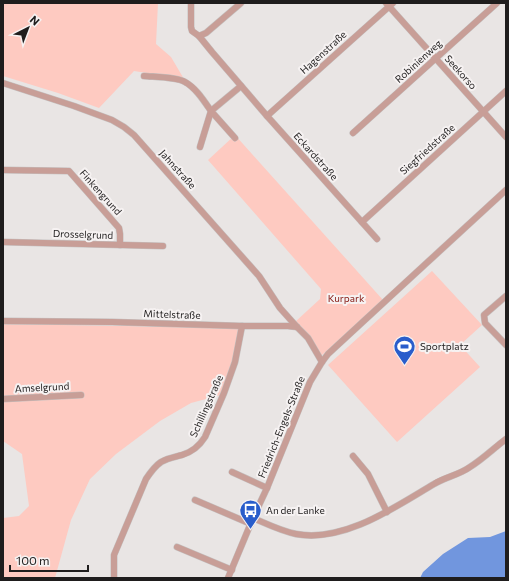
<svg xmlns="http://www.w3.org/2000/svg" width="509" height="581" font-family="Commissioner,sans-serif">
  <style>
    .green { fill: #fecac1 }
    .water { fill: #7196de }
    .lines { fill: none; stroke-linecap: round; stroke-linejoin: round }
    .street-casing { stroke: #c5c1c0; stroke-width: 7 }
    .street { stroke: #c89e97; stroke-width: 6 }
    .labels { text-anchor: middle; stroke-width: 4; stroke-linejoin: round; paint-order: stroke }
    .street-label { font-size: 10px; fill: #1f1d1d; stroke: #f6f2f2 }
    .park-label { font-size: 10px; fill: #841710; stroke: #f6f2f2 }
    .poi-label { font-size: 10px; fill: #1f1d1d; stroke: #f6f2f2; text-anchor: start }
  </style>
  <rect width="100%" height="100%" fill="#e9e5e4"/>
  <g class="green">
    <polygon points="3,3 158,3 156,44 171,57 184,79 134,71 99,108 58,93 3,76"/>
    <polygon points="235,135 383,300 321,356 295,322 320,299 321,289 208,160"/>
    <polygon points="432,271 482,325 460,345 480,367 397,442 328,365"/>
    <polygon points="3,324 239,328 233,362 221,395 191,403 160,421 116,454 90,479 71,520 55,578 3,578 3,518 19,516 29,506 22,454 3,441"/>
  </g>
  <polygon class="water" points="506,531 506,578 420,578 423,572 443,554 468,538 490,537"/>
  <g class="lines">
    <defs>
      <g id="street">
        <polyline points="191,3 191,27 192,31 199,36 212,52 267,116 377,239"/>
        <polyline points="386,3 506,137"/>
        <polyline points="199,36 206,33 241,3"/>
        <path d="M144 76C155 77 177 77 185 82 196 88 204 101 211 111L200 147"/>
        <polyline points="3,83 74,106 112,120 124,127 134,135 259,276 280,308 297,327 308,338 322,362"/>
        <polyline points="267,116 393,3"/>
        <polyline points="353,133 497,3"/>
        <polyline points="235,138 211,111 241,86"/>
        <polyline points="3,170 69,171 119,228 120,234 120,245"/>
        <polyline points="362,222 506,91"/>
        <polyline points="3,242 163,246"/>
        <polyline points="506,296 484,315 485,323 506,345"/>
        <polyline points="3,321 112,322 242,326 288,326 297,327"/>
        <polyline points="3,399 81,395"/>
        <polyline points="353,456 368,474 387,512"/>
        <polyline points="232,472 267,488"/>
        <polyline points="195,500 251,524"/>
        <path d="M253 518C267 524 281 531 296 534 344 543 395 507 434 484 445 477 459 475 470 467 483 459 494 448 506 439"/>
        <polyline points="177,547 232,570"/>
        <path d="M114 578V555L146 479C150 473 155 466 161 462 168 458 175 457 182 455 192 452 200 445 205 437L224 393 235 362 242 326"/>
        <polyline points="228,578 253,518 267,488 310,382 322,362 328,354 406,282 506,190"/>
      </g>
    </defs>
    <use href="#street" class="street-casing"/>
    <use href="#street" class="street"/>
  </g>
  <defs>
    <symbol id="stadium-pin" viewBox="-11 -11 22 30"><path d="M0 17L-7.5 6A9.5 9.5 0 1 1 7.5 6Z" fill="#295dcb" stroke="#f6f2f2"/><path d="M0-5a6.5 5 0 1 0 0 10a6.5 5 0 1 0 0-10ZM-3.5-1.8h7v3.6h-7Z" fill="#fff"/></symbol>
    <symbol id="bus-pin" viewBox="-11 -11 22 30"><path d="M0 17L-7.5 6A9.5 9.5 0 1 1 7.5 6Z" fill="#295dcb" stroke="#f6f2f2"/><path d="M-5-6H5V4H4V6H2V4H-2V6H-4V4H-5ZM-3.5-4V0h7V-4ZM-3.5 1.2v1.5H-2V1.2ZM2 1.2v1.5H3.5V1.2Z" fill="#fff"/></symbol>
  </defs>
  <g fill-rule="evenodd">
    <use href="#stadium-pin" x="392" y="334" width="25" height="34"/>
    <use href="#bus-pin" x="238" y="498" width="25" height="34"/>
  </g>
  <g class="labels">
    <g class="street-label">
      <text transform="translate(323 52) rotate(-42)" y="4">Hagenstraße</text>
      <text transform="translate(418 61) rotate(-42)" y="4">Robinienweg</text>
      <text transform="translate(461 72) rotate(48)" y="4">Seekorso</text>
      <text transform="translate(427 149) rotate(-42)" y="4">Siegfriedstraße</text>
      <text transform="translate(316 156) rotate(48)" y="4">Eckardstraße</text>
      <text transform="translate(178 169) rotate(48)" y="4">Jahnstraße</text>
      <text transform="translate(101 192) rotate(48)" y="4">Finkengrund</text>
      <text transform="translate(83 234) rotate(2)" y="4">Drosselgrund</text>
      <text transform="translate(172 314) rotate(2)" y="4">Mittelstraße</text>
      <text transform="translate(42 387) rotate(-3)" y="4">Amselgrund</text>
      <text transform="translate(206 406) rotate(-66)" y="4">Schillingstraße</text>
      <text transform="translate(281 427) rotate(-68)" y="4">Friedrich-Engels-Straße</text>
    </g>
    <g class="park-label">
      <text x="346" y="302">Kurpark</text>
    </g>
    <g class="poi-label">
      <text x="420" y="350">Sportplatz</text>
      <text x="266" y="514">An der Lanke</text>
    </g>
  </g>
  <rect width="509" height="581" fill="none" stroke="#1f1d1d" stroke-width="8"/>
  <g transform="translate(28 28) rotate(42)" stroke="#f6f2f2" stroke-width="3" paint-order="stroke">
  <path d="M0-3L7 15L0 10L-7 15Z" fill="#1f1d1d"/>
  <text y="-6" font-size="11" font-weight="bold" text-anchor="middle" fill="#1f1d1d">N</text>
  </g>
  <path d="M10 565v6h78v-6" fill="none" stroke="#1f1d1d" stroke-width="2"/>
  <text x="16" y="565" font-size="12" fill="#1f1d1d" stroke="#f6f2f2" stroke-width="3" paint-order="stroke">100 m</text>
</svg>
